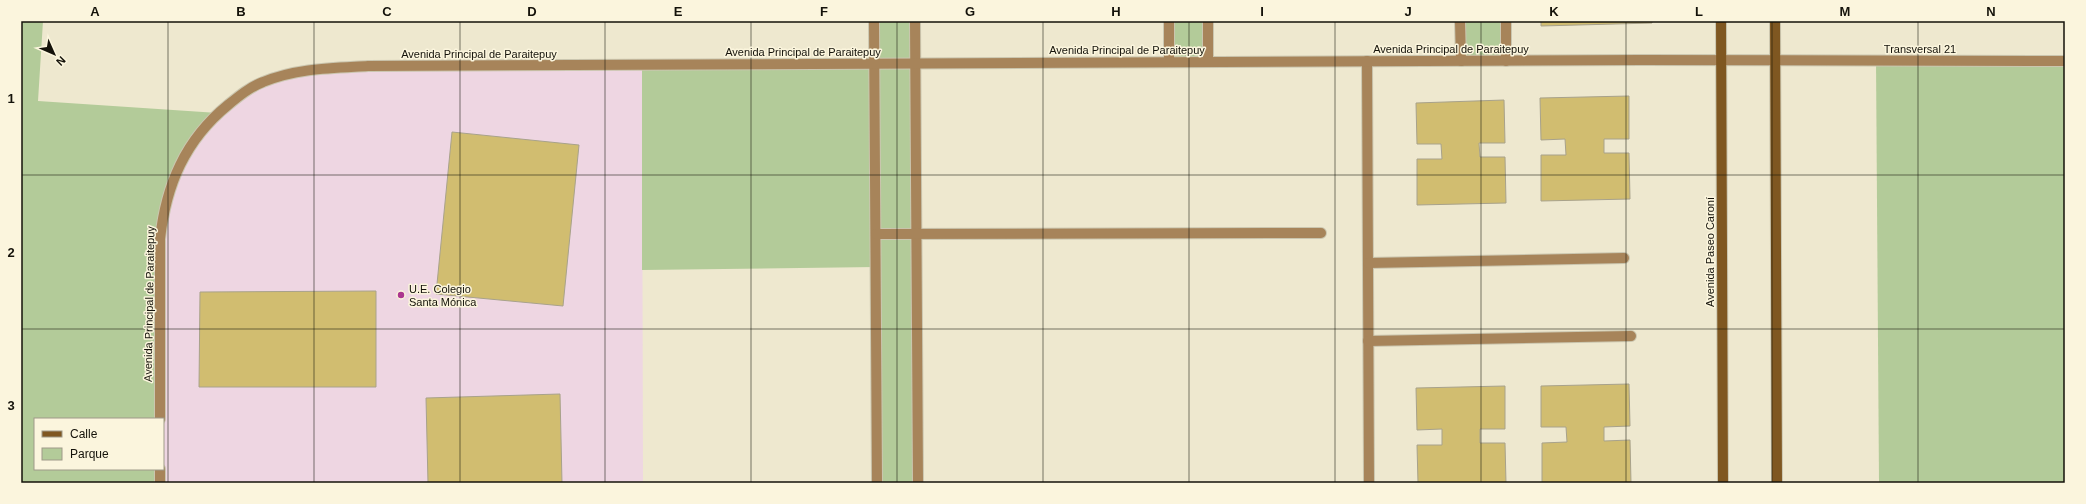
<svg xmlns="http://www.w3.org/2000/svg" width="2086" height="504" font-family="Helvetica,sans-serif">
  <style>
    .education { fill: #eed6e2 }
    .green { fill: #b3cb99 }
    .building { fill: #d1bd70; stroke: #a8a28b }
    .lines { fill: none; stroke-linecap: round; stroke-linejoin: round }
    .lane-casing { stroke: #cbc6af; stroke-width: 12 }
    .street-casing { stroke: #cbc6af; stroke-width: 12 }
    .secondary-casing { stroke: #cbc6af; stroke-width: 12 }
    .lane { stroke: #a7845a; stroke-width: 10 }
    .street { stroke: #a7845a; stroke-width: 10 }
    .secondary { stroke: #7f5721; stroke-width: 10 }
    .grid { fill: none; stroke: #14120a; stroke-width: 1; stroke-opacity: 0.55 }
    .poi-dot { fill: #ac368f; stroke: #fbf5dd; stroke-width: 1.5 }
    .labels { text-anchor: middle; stroke-width: 3; stroke-linejoin: round; paint-order: stroke }
    .street-label { font-size: 11px; fill: #14120a; stroke: #fbf5dd }
    .poi-label { font-size: 11px; fill: #14120a; stroke: #fbf5dd; text-anchor: start }
    .neatline { fill: none; stroke: #14120a; stroke-width: 1.5 }
    .grid-label { font-size: 13px; text-anchor: middle; font-weight: bold; fill: #14120a }
  </style>
  <rect width="100%" height="100%" fill="#eee8cf"/>
  <polygon class="education" points="642,65 643,483 160,483 163,469 164,210 200,132 262,82 323,69"/>
  <g class="green">
    <polygon points="21,21 43,21 38,101 218,113 200,132 164,210 160,419 35,419 35,469 160,469 160,483 21,483"/>
    <polygon points="874,21 915,21 918,483 877,483 876,267 642,270 642,65 875,63"/>
    <polygon points="1169,21 1208,21 1208,61 1169,62"/>
    <polygon points="1460,21 1506,21 1506,61 1461,61"/>
    <polygon points="1876,60 2065,60 2065,483 1879,483"/>
  </g>
  <g class="building">
    <polygon points="1541,21 1652,21 1652,23 1541,26"/>
    <polygon points="1629,96 1629,139 1604,139 1604,153 1629,153 1630,199 1541,201 1541,155 1566,155 1565,139 1541,140 1540,98"/>
    <polygon points="1504,100 1505,143 1479,143 1480,157 1505,157 1506,203 1417,205 1417,159 1442,159 1441,144 1417,144 1416,103"/>
    <polygon points="452,132 579,145 563,306 436,294"/>
    <polygon points="376,291 376,387 199,387 200,292"/>
    <polygon points="1629,384 1630,426 1604,427 1604,441 1630,440 1631,483 1542,483 1542,443 1567,442 1566,427 1541,427 1541,386"/>
    <polygon points="1505,386 1505,429 1480,429 1480,443 1505,443 1506,483 1418,483 1417,445 1442,445 1442,429 1417,430 1416,388"/>
    <polygon points="560,394 562,483 428,483 426,398"/>
  </g>
  <g class="lines">
    <defs>
      <g id="lane">
        <polyline points="1367,61 1369,483"/>
        <polyline points="1368,263 1624,258"/>
        <polyline points="1368,341 1631,336"/>
      </g>
      <g id="street">
        <polyline points="874,21 877,483"/>
        <polyline points="915,21 918,483"/>
        <polyline points="1169,21 1169,62"/>
        <polyline points="1208,21 1208,61"/>
        <polyline points="1460,21 1461,61"/>
        <polyline points="1506,21 1506,61"/>
        <polyline points="876,234 1321,233"/>
        <path d="M160 419V239C166 185 185 140 228 105 239 96 250 87 263 82 297 68 333 68 368 66L1641 60 2065 61"/>
        <polyline points="160,469 160,483"/>
      </g>
      <g id="secondary">
        <polyline points="1721,21 1723,483"/>
        <polyline points="1775,21 1777,483"/>
      </g>
    </defs>
    <use href="#lane" class="lane-casing"/>
    <use href="#street" class="street-casing"/>
    <use href="#secondary" class="secondary-casing"/>
    <use href="#lane" class="lane"/>
    <use href="#street" class="street"/>
    <use href="#secondary" class="secondary"/>
  </g>
  <path class="grid" d="M168 21V483M314 21V483M460 21V483M605 21V483M751 21V483M897 21V483M1043 21V483M1189 21V483M1335 21V483M1481 21V483M1626 21V483M1772 21V483M1918 21V483M21 175H2065M21 329H2065"/>
  <circle class="poi-dot" cx="401" cy="295" r="4"/>
  <g class="labels">
    <g class="street-label">
      <text x="1451" y="53">Avenida Principal de Paraitepuy</text>
      <text x="1920" y="53">Transversal 21</text>
      <text x="1127" y="54">Avenida Principal de Paraitepuy</text>
      <text x="803" y="56">Avenida Principal de Paraitepuy</text>
      <text x="479" y="58">Avenida Principal de Paraitepuy</text>
      <text transform="translate(1710 252) rotate(-90)" y="4">Avenida Paseo Caroní</text>
      <text transform="translate(149 304) rotate(-89)" y="4">Avenida Principal de Paraitepuy</text>
    </g>
    <g class="poi-label">
      <text x="409" y="293">U.E. Colegio<tspan x="409" dy="13">Santa Mónica</tspan></text>
    </g>
  </g>
  <rect width="2086" height="504" fill="none" stroke="#fbf5dd" stroke-width="44"/>
  <rect x="34" y="418" width="130" height="52" fill="#fbf5dd" stroke="#9f9a89"/>
  <rect x="42" y="431" width="20" height="6" fill="#7f5721" stroke="#9f9a89"/>
  <text x="70" y="438" font-size="12" fill="#14120a">Calle</text>
  <rect x="42" y="448" width="20" height="12" fill="#b3cb99" stroke="#9f9a89"/>
  <text x="70" y="458" font-size="12" fill="#14120a">Parque</text>
  <g transform="translate(54 54) rotate(135)" stroke="#fbf5dd" stroke-width="3" paint-order="stroke">
  <path d="M0-3L7 15L0 10L-7 15Z" fill="#14120a"/>
  <text y="-6" font-size="11" font-weight="bold" text-anchor="middle" fill="#14120a">N</text>
  </g>
  <rect x="22" y="22" width="2042" height="460" class="neatline"/>
  <g class="grid-label">
    <text x="95" y="16">A</text>
    <text x="241" y="16">B</text>
    <text x="387" y="16">C</text>
    <text x="532" y="16">D</text>
    <text x="678" y="16">E</text>
    <text x="824" y="16">F</text>
    <text x="970" y="16">G</text>
    <text x="1116" y="16">H</text>
    <text x="1262" y="16">I</text>
    <text x="1408" y="16">J</text>
    <text x="1554" y="16">K</text>
    <text x="1699" y="16">L</text>
    <text x="1845" y="16">M</text>
    <text x="1991" y="16">N</text>
    <text x="11" y="103">1</text>
    <text x="11" y="257">2</text>
    <text x="11" y="410">3</text>
  </g>
</svg>
